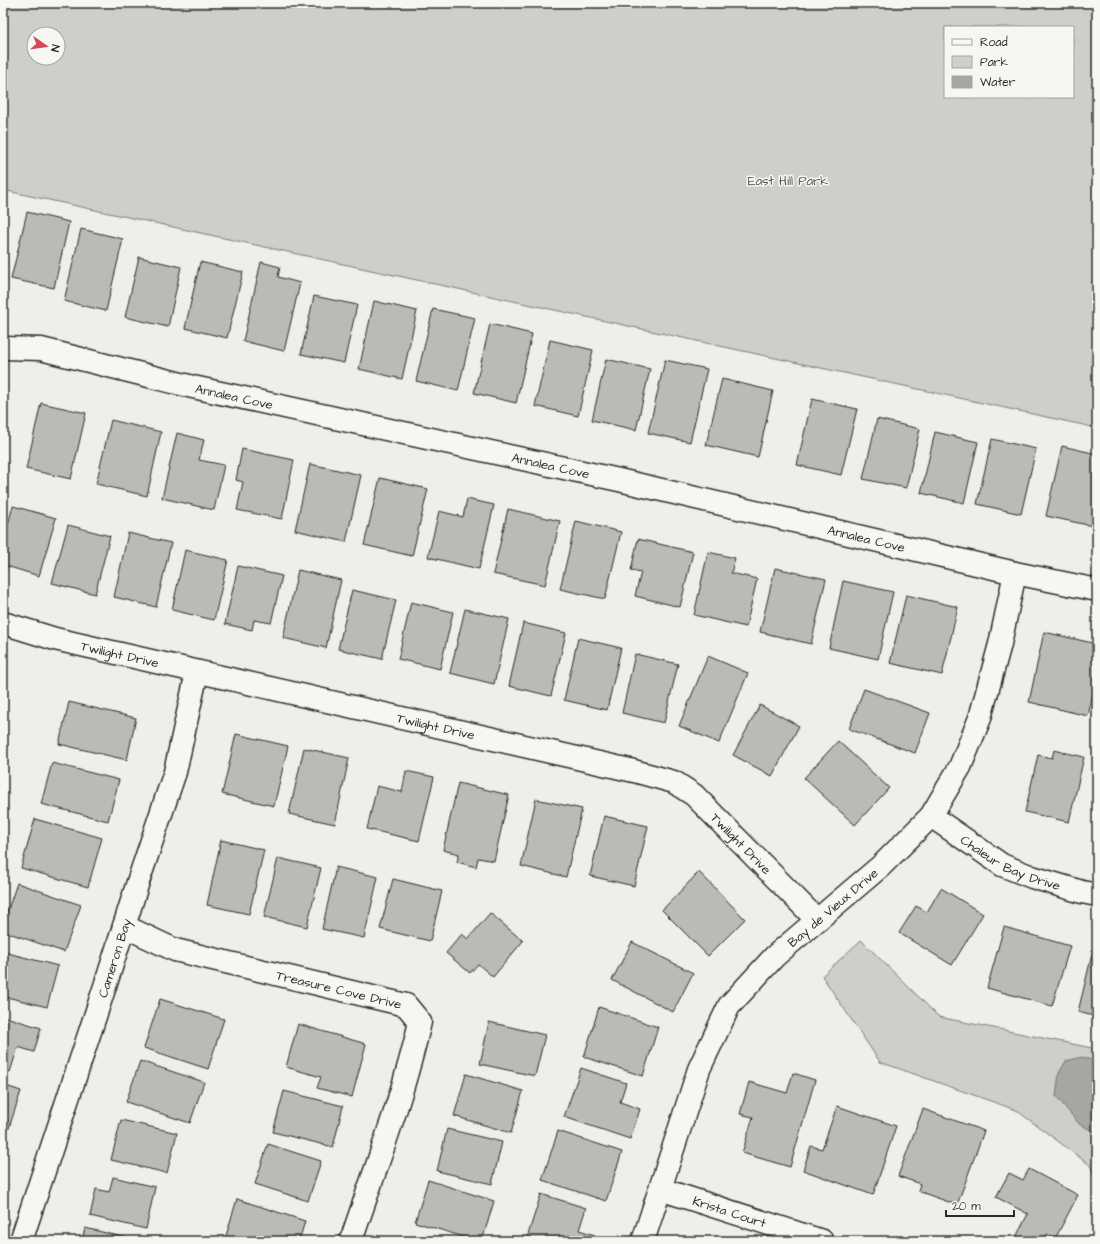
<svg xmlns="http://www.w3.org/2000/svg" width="1100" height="1244" font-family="'Architects Daughter',sans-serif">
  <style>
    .green { fill: #cececa; stroke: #7c7c7a; fill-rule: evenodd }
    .water { fill: #a6a6a3; stroke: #757573 }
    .building { fill: #babab7; stroke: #2b2b2b }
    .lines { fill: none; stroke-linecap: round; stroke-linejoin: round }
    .street-casing { stroke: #2b2b2b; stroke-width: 25 }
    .street { stroke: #f6f6f2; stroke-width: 22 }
    .labels { text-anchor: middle; stroke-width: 3; stroke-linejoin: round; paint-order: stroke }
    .park-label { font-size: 13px; fill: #545453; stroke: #f6f6f2 }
    .street-label { font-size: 13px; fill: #2b2b2b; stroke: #f6f6f2 }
  </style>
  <rect width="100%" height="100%" fill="#eeeeea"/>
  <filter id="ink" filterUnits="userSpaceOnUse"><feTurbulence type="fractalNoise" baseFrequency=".025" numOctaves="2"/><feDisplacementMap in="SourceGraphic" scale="8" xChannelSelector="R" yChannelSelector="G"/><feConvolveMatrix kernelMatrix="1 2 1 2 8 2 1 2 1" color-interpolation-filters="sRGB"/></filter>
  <g filter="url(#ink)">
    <g class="green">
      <path d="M3 3H1097V428L3 190ZM945 27H1073V97H945ZM34 34H58V58H34Z"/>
      <polygon points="861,940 939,1017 1097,1049 1097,1184 1090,1165 1016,1110 880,1062 822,976"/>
    </g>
    <polygon class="water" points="1082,1057 1097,1062 1097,1133 1079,1124 1056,1096 1059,1073 1066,1061"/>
    <g class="building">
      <polygon points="27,212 69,222 54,288 11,279"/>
      <polygon points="81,229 123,239 106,311 64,301"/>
      <polygon points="139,257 181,267 168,327 125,317"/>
      <polygon points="200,262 243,272 227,338 185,328"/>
      <polygon points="261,262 280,267 278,277 300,283 284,351 243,341"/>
      <polygon points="314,296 357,305 344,363 301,354"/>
      <polygon points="374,301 417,311 402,379 359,369"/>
      <polygon points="433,309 475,318 458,391 416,381"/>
      <polygon points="490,324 532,334 516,403 474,393"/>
      <polygon points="550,340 593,350 578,416 535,406"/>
      <polygon points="606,359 650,369 636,430 592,420"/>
      <polygon points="665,360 707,369 690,442 648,433"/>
      <polygon points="722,379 773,391 758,457 706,445"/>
      <polygon points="812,399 857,409 841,475 797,465"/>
      <polygon points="41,403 86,413 71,479 26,469"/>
      <polygon points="877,419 920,429 906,488 863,479"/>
      <polygon points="111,420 161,432 147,496 96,484"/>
      <polygon points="935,432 978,442 964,503 921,493"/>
      <polygon points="177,433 204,440 199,460 224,465 214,510 162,498"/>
      <polygon points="992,439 1036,449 1021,514 977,504"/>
      <polygon points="1062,446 1097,454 1097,527 1046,516"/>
      <polygon points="242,449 294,460 282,519 237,510 243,482 236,480"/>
      <polygon points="310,464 361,475 346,542 295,530"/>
      <polygon points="380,478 428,489 412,556 364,545"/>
      <polygon points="467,499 494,505 479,569 428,557 439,511 463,517"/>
      <polygon points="13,506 56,518 39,576 3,565 3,543"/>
      <polygon points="508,509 560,521 545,585 493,574"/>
      <polygon points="576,521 621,532 605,599 560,589"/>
      <polygon points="68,525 110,536 95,594 52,583"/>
      <polygon points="128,533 171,543 156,607 114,597"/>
      <polygon points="638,539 693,552 680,607 635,596 641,572 631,570"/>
      <polygon points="185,550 228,560 214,620 172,610"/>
      <polygon points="708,552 735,558 731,573 757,579 746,627 694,615"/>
      <polygon points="238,566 282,576 271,623 254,620 252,630 225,624"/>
      <polygon points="775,568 826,579 811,644 760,632"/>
      <polygon points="298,570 341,580 326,648 283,638"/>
      <polygon points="843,581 893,592 878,659 829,648"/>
      <polygon points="352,590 396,600 382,659 338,649"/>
      <polygon points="906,595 958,607 942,675 890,663"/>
      <polygon points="411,602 453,612 440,669 398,659"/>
      <polygon points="465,609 509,619 494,684 450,673"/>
      <polygon points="523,623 566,633 551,696 509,686"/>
      <polygon points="1044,632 1097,644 1097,675 1088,716 1029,702"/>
      <polygon points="578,638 621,648 607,710 564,700"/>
      <polygon points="635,654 678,664 664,723 622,713"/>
      <polygon points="708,656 748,673 719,743 679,726"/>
      <polygon points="864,689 930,713 915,753 849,729"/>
      <polygon points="69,702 136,718 127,760 59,744"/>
      <polygon points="760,705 799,726 772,776 733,755"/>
      <polygon points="236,734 288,746 274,806 222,794"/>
      <polygon points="838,741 889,788 855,825 804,778"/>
      <polygon points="304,748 349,758 335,824 289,814"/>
      <polygon points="1054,750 1084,757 1069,822 1025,812 1038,755 1052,758"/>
      <polygon points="52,763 119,780 108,821 41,804"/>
      <polygon points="406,771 434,777 419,841 367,829 377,786 402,792"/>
      <polygon points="458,783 509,795 494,861 478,858 476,867 457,862 459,854 443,850"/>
      <polygon points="536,799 582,809 566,877 521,866"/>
      <polygon points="604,816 648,826 634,886 590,876"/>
      <polygon points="35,819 102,838 88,887 21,868"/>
      <polygon points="221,840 264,850 249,914 207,905"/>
      <polygon points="278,858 321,868 307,927 264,917"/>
      <polygon points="336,867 378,877 364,938 322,929"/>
      <polygon points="699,872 745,919 708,956 662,910"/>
      <polygon points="393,879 442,891 430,941 380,929"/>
      <polygon points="17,883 81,905 64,952 3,931 3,924"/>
      <polygon points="941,888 983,914 952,965 899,933 916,906 927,912"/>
      <polygon points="490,913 523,941 493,977 478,964 470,973 446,953 462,934 468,939"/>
      <polygon points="1004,927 1070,946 1052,1006 987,988"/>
      <polygon points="632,942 693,973 673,1012 612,980"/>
      <polygon points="1093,950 1097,951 1097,1017 1078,1012"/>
      <polygon points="4,952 58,966 47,1007 3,996"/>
      <polygon points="160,999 224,1019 208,1069 144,1048"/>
      <polygon points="599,1007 658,1027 643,1076 584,1057"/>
      <polygon points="3,1016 41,1028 34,1052 18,1047 10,1072 3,1070"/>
      <polygon points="489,1022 545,1035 535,1076 480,1064"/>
      <polygon points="298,1024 366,1044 352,1097 317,1088 321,1077 286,1067"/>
      <polygon points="140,1061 204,1082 190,1123 126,1102"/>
      <polygon points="581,1068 626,1083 620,1102 640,1109 630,1139 564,1117"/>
      <polygon points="793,1073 815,1080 790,1167 742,1153 753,1117 740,1114 749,1082 787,1093"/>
      <polygon points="466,1074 523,1091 511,1133 454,1116"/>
      <polygon points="3,1085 21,1091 5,1140 3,1139"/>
      <polygon points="284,1091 343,1106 333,1147 273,1132"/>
      <polygon points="837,1106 896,1126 873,1195 803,1170 811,1146 822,1149"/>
      <polygon points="923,1109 984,1131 957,1205 918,1191 920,1184 898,1176"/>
      <polygon points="121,1120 177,1133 167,1173 111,1160"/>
      <polygon points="447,1129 502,1142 492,1184 437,1171"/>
      <polygon points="558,1131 622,1152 606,1201 542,1180"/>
      <polygon points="268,1144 321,1161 308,1201 255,1184"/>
      <polygon points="1029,1169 1078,1195 1055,1239 1047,1234 1043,1241 1020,1241 1015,1239 1028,1214 996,1197 1009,1173 1023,1180"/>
      <polygon points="113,1177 155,1187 146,1229 90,1216 96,1189 109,1192"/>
      <polygon points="428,1180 494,1201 482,1241 477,1241 415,1222"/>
      <polygon points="541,1194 586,1208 579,1230 595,1235 593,1241 526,1241"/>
      <polygon points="237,1199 305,1221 299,1241 231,1241 225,1239"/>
      <polygon points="85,1228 140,1241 82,1241"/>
    </g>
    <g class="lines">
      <defs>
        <g id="street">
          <path id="s1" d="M3 348 41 349 193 387 619 480 1015 573 1097 590"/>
          <path id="s2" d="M3 623 55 639 634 771 674 782 694 795 817 920"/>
          <path id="s3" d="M931 816 1002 865 1032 877 1082 892 1097 895"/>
          <path id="s4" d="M124 926 175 950 406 1005 420 1022C403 1097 375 1169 351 1241"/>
          <path id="s5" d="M660 1189 822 1241"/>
          <path id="s6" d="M21 1241 108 977 138 882 175 772 197 672"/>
          <path id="s7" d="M643 1241 699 1069 729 1006 775 956 882 865 931 816 960 767 980 718 1000 644 1015 573"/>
        </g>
      </defs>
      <use href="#street" class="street-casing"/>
      <use href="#street" class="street"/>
    </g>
  </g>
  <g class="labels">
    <g class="park-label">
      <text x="788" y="185">East Hill Park</text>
    </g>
    <g class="street-label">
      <text dy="5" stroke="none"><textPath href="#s1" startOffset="237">Annalea Cove</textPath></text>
      <text dy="5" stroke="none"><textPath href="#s1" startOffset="561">Annalea Cove</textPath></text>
      <text dy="5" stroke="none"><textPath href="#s1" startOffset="885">Annalea Cove</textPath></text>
      <text dy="5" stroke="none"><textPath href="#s2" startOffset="121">Twilight Drive</textPath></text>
      <text dy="5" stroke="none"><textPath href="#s2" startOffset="445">Twilight Drive</textPath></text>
      <text dy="5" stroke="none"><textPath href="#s2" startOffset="781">Twilight Drive</textPath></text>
      <text dy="5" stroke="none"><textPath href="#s3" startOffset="93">Chaleur Bay Drive</textPath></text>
      <text dy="5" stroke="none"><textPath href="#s7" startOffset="394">Bay de Vieux Drive</textPath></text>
      <text dy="5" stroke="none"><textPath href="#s6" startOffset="298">Cameron Bay</textPath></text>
      <text dy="5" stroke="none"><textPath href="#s4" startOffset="225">Treasure Cove Drive</textPath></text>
      <text dy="5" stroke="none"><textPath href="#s5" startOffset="73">Krista Court</textPath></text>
    </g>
  </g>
  <rect width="1100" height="1244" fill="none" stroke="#f6f6f2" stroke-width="16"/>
  <rect x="8" y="8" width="1084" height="1228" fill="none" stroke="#2b2b2b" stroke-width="1.5" filter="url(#ink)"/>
  <rect x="944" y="26" width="130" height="72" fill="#f6f6f2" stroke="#a5a5a2"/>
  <rect x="952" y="39" width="20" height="6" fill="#f6f6f2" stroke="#a5a5a2"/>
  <text x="980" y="46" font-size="12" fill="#2b2b2b">Road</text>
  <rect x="952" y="56" width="20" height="12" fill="#cececa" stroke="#a5a5a2"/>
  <text x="980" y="66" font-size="12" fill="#2b2b2b">Park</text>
  <rect x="952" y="76" width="20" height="12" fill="#a6a6a3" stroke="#a5a5a2"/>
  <text x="980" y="86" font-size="12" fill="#2b2b2b">Water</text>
  <g transform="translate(46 46) rotate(103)"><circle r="19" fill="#f6f6f2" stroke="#a5a5a2"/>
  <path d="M0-3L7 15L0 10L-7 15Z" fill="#d1495b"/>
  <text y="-6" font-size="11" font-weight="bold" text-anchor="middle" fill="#2b2b2b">N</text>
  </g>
  <path d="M946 1210v6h68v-6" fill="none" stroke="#2b2b2b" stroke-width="2"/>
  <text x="952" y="1210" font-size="12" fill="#2b2b2b" stroke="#f6f6f2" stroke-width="3" paint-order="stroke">20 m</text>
</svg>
